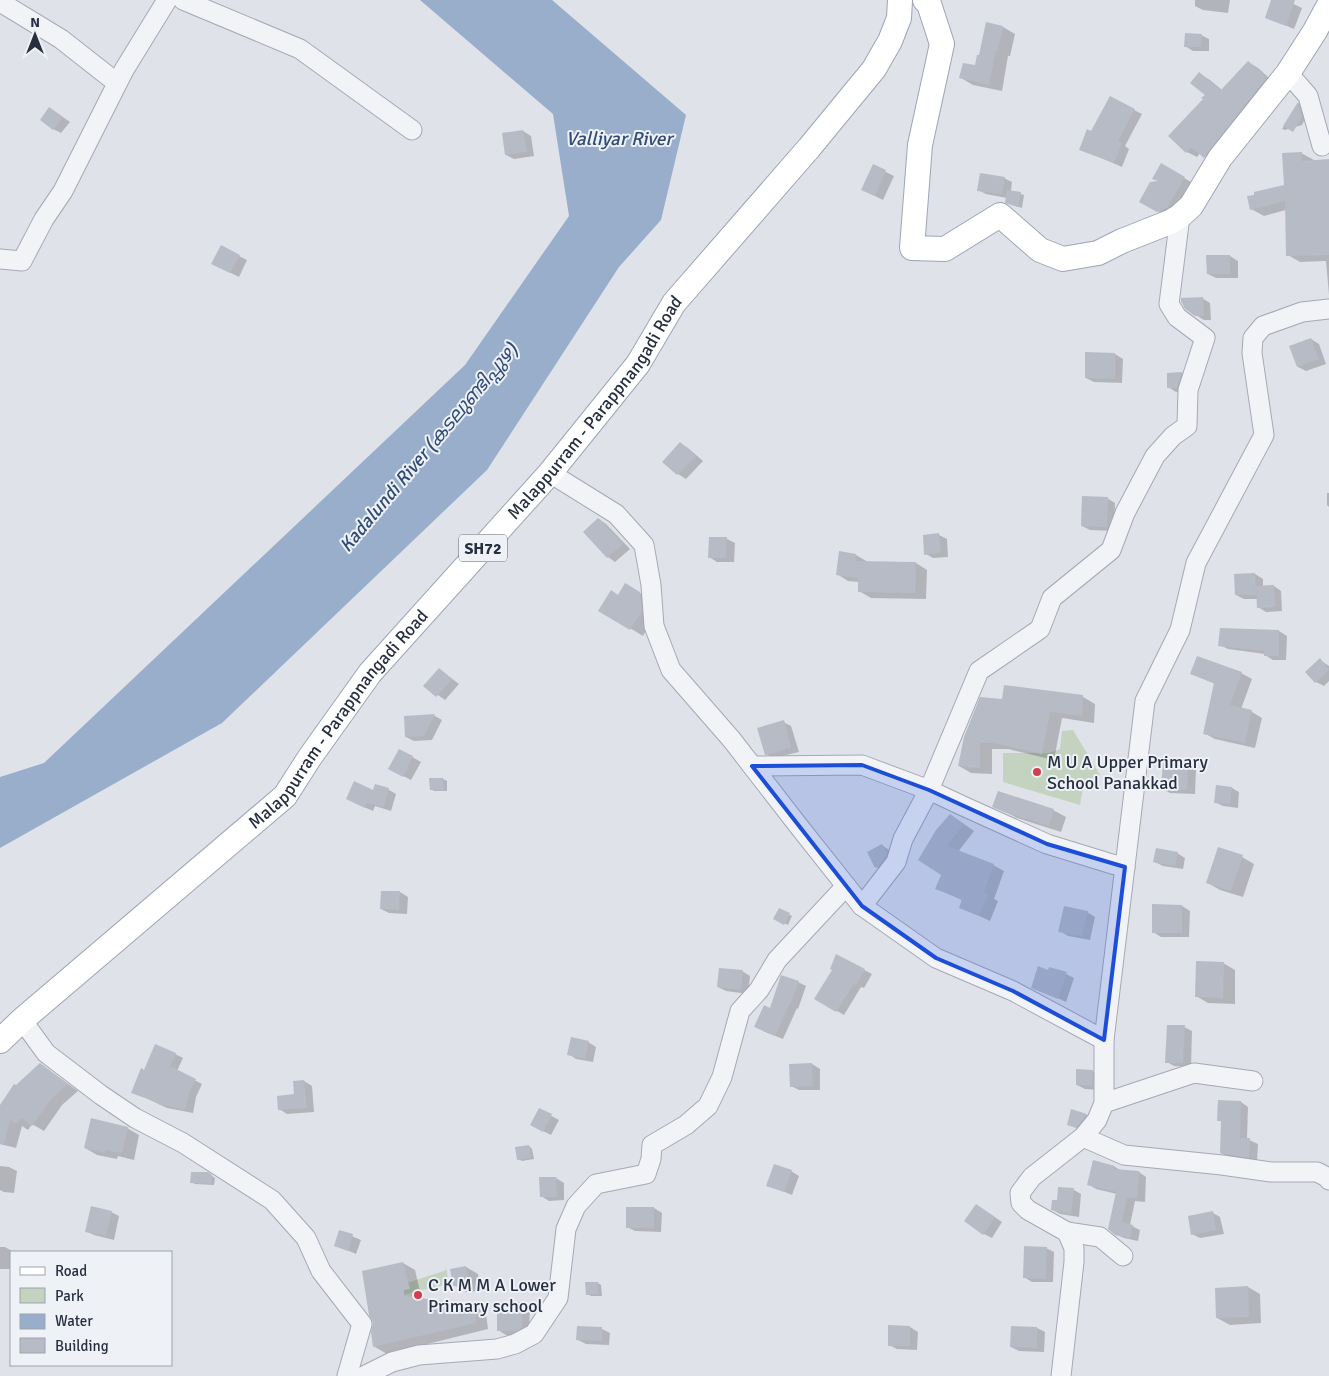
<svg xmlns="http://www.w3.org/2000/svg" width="1329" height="1376" font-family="Signika,'Noto Sans Malayalam',sans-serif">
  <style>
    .green { fill: #c3d3bf }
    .water { fill: #98aecb }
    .shadow { fill: #0003 }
    .building { fill: #b6bbc6 }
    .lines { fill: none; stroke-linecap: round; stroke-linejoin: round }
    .minor-casing { stroke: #a4a9b3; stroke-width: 21 }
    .major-casing { stroke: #9da5b5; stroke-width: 26 }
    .minor { stroke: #f1f3f7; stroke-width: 19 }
    .major { stroke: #fff; stroke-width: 24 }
    .marked { fill: #1d4ed8; fill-opacity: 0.2; stroke: #1d4ed8; stroke-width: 4; stroke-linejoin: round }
    .poi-dot { fill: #d43d4c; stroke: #eef1f6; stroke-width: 2 }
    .labels { text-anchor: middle; stroke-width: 4; stroke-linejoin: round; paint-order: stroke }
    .shield { fill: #eef1f6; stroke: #636977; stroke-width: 1 }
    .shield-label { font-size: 16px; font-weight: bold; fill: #272f40 }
    .street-label { font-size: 18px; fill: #272f40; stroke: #eef1f6 }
    .poi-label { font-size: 18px; fill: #272f40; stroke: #eef1f6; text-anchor: start }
    .water-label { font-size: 19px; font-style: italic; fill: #2f4b76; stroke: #eef1f6 }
  </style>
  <rect width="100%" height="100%" fill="#dfe2e9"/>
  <g class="green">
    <polygon points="1073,730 1100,775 1084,781 1080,805 1003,782 1003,753 1049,753 1060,749 1062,731"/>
    <polygon points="447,1270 448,1284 386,1299 385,1290"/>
  </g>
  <polygon class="water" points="420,0 552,0 686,115 661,220 619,267 487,470 222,723 0,848 0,777 44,763 465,365 569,216 553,114"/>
  <g class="shadow">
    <polygon points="1195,0 1230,0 1228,13 1203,10 1195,6"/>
    <polygon points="1272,0 1285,0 1302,8 1294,29 1266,17"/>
    <polygon points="1003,27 1015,34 1010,56 1008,56 1002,91 973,85 961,78 976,67 980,57"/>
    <polygon points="1201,35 1209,39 1209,51 1193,51 1185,46"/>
    <polygon points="1248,62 1258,68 1276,84 1215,162 1200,153 1197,157 1187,152 1206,95 1200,74 1210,80 1222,90"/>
    <polygon points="1298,103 1301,105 1305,119 1302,125 1285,130 1282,129"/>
    <polygon points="1134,110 1142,114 1125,146 1129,149 1122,167 1081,149 1092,132"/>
    <polygon points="57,113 70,122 61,133 53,129"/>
    <polygon points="523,131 531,136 534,156 514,159 506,155"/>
    <polygon points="1301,153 1314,160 1329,160 1329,295 1326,261 1300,262 1288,255 1286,210 1264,216 1251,209 1285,186"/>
    <polygon points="1162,165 1196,185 1170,218 1140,201 1161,182"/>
    <polygon points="874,166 894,176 883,200 871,194"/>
    <polygon points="1004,178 1012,182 1011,191 1024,195 1022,208 1010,204 1007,198 986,194 978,190"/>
    <polygon points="239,256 247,260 239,277 221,268"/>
    <polygon points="1230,256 1238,261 1238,278 1216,278 1208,274"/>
    <polygon points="1202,298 1210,303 1211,320 1204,320 1196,315"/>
    <polygon points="1311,339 1319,344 1326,364 1306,371 1298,367 1291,347"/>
    <polygon points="1115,354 1123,359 1122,383 1094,382 1086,378"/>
    <polygon points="1182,373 1189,378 1185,391 1176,392 1168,387 1168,374"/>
    <polygon points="681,444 688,448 703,461 686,479 678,474 664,462"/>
    <polygon points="1327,493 1329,493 1329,507 1327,505"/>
    <polygon points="1107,498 1115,503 1114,531 1090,530 1082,526"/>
    <polygon points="599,519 606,524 630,549 615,562 608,557 584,532"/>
    <polygon points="939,535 947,539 948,557 933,558 926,554"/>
    <polygon points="727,539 735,543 734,562 717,562 709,557"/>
    <polygon points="856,555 868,562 916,563 927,570 926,599 871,598 859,591 860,582 848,581 837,574"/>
    <polygon points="1255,574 1263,579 1263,587 1274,586 1281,591 1282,611 1266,612 1258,607 1258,599 1244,599 1236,595"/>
    <polygon points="626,585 652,600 653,618 643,636 600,610 619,596"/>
    <polygon points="1221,629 1279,631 1287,636 1286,660 1273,660 1265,655 1265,654 1228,649 1220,645"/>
    <polygon points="1320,660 1329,666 1329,681 1324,686 1316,682"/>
    <polygon points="439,669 459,684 445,700 425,686"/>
    <polygon points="1241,673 1252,679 1241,709 1252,712 1262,718 1255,748 1215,739 1204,733 1215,684 1192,674"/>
    <polygon points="1083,697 1095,704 1094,723 1062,718 1054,760 1008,749 992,749 992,774 971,773 959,766 1004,701"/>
    <polygon points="435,716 442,720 432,740 414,741 406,737 405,717"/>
    <polygon points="783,722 791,726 799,752 774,758 766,754"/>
    <polygon points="400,750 421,762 411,780 390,769"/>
    <polygon points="1164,763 1188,764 1196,769 1195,794 1170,793 1163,789"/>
    <polygon points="443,779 447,781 447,791 434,791 431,789 430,780"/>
    <polygon points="1232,788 1239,792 1238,808 1223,806 1215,802"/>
    <polygon points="389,790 396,794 391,811 375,806 373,811 355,803 374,792"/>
    <polygon points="994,806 1053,810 1066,817 1061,832 1017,818"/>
    <polygon points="961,822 974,831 958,852 993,865 1004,871 994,899 998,901 990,921 960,907 962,900 937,889 942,874 937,831"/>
    <polygon points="882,845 889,850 894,859 884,872 876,867"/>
    <polygon points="1177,853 1185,858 1183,869 1163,866 1155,862"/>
    <polygon points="1242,857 1254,864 1243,897 1220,890 1208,883"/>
    <polygon points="400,892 408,897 407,914 389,913 381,909"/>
    <polygon points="1182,906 1190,911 1189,937 1161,937 1153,932"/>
    <polygon points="779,909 792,916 788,925 774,918"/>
    <polygon points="1087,912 1095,917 1090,940 1068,936 1060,931"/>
    <polygon points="837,956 872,974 864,988 861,987 844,1015 816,999 833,970"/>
    <polygon points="1223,963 1235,970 1235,1004 1208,1003 1196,996"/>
    <polygon points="742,971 750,976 748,994 726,991 718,987"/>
    <polygon points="1066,974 1074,978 1066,1002 1033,987"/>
    <polygon points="798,982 806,986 798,1009 797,1008 783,1039 763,1031 771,1010"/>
    <polygon points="1184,1027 1192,1031 1191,1067 1174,1066 1167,1062"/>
    <polygon points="588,1042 596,1047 593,1062 576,1059 569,1054"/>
    <polygon points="175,1054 183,1058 177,1071 202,1084 196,1097 193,1113 167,1108 133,1092 145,1071"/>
    <polygon points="40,1064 78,1091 62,1105 44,1131 32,1124 28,1130 22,1126 16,1148 0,1144 0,1107 16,1086"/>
    <polygon points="812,1064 820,1069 820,1090 799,1090 791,1086"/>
    <polygon points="1092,1071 1100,1076 1100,1090 1085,1089 1077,1085"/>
    <polygon points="304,1081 312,1086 314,1112 287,1114 279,1109 296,1095"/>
    <polygon points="1241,1102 1248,1107 1247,1139 1258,1144 1257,1161 1229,1157 1221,1153 1222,1122 1218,1120"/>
    <polygon points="539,1109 559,1120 551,1135 539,1129"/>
    <polygon points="1072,1111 1087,1115 1094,1119 1084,1131 1068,1124"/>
    <polygon points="127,1128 139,1135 134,1160 118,1156 117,1159 97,1155 85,1148"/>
    <polygon points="529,1146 532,1149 534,1159 522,1161 518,1159"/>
    <polygon points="1094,1162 1115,1167 1122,1171 1139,1172 1146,1177 1145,1202 1135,1201 1130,1225 1140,1230 1138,1241 1124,1238 1115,1234 1117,1194 1096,1189 1088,1184"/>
    <polygon points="0,1166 9,1167 17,1171 14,1193 4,1192 0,1190"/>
    <polygon points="791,1171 799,1176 792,1195 768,1185"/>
    <polygon points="207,1173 215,1178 214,1185 195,1184 192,1182"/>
    <polygon points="556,1178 564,1183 564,1200 549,1201 541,1196"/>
    <polygon points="1074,1190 1081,1194 1079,1217 1060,1214 1053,1210"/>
    <polygon points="654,1208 662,1213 661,1232 635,1231 627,1227"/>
    <polygon points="984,1210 1002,1222 992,1238 984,1234"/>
    <polygon points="111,1212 119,1216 114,1240 94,1235 86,1231"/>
    <polygon points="1213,1213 1220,1217 1224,1234 1200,1238 1192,1234"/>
    <polygon points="340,1231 361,1240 356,1254 335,1245"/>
    <polygon points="0,1247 5,1247 12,1251 11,1269 0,1269"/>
    <polygon points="1046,1248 1054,1252 1053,1282 1032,1282 1024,1277"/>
    <polygon points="403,1263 415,1270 421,1296 416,1296 416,1299 474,1306 486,1313 488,1329 387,1354 375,1347 374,1322"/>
    <polygon points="466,1267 478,1274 480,1291 466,1292 454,1285"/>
    <polygon points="598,1283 601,1285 602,1296 591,1296 587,1294"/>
    <polygon points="1248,1287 1260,1294 1261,1323 1230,1325 1217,1318"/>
    <polygon points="522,1304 530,1308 529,1332 523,1335 506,1335 498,1330"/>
    <polygon points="910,1327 918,1332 917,1350 897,1349 889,1345"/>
    <polygon points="1012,1327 1037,1328 1045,1332 1044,1352 1019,1351 1011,1347"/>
    <polygon points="602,1329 610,1333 609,1345 586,1344 578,1340"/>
  </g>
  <g class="building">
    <polygon points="1271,0 1295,0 1286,26 1265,18"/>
    <polygon points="986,22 1003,26 998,50 996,50 989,85 959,78 963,63 975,65 977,55 979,55"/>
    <polygon points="1185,33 1202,34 1201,47 1184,47"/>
    <polygon points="1248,61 1267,77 1204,158 1191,147 1186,153 1168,136 1203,99 1201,98 1205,95 1190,83 1199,72 1221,90"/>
    <polygon points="1110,96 1135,109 1118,141 1122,143 1114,163 1079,150 1087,129 1091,131"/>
    <polygon points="1298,102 1302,117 1293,132 1283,126"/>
    <polygon points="49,107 63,117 53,130 40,120"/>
    <polygon points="523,130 527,152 505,155 502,133"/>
    <polygon points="1302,152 1302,161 1329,159 1329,255 1286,256 1285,201 1250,210 1247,196 1254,195 1254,192 1284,185 1282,153"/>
    <polygon points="1161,163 1185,177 1167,208 1157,212 1139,202 1150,182 1158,181 1152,179"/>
    <polygon points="873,164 886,170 875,196 861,190"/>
    <polygon points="980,173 1005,177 1002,194 977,191"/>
    <polygon points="1007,190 1021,192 1018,207 1005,203"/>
    <polygon points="221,245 240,255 230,273 211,264"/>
    <polygon points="1206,255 1230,255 1230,274 1207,274"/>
    <polygon points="1203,297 1204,316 1195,316 1185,309 1181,301 1181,298"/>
    <polygon points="1311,338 1319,359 1297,367 1289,346"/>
    <polygon points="1085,352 1115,353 1115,379 1085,378"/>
    <polygon points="1182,372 1177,388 1167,388 1167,373"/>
    <polygon points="680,442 696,456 677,475 662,462"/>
    <polygon points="1082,496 1108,497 1107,527 1081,526"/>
    <polygon points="598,518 623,544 607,558 583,532"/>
    <polygon points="939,533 941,553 924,555 923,535"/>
    <polygon points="709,537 727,537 726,558 708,558"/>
    <polygon points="839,551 856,554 855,561 916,562 915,593 858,592 858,578 836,575"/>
    <polygon points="1255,573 1256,595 1235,595 1234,574"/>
    <polygon points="625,583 640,592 642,611 630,630 598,611 611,590 618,595"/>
    <polygon points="1274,585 1275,607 1257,608 1256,586"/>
    <polygon points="1220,628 1279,630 1279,656 1264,656 1264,651 1218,646"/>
    <polygon points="1197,656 1242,672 1230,705 1252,710 1245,743 1203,734 1214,683 1190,674"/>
    <polygon points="1320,658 1329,670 1315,683 1305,672"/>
    <polygon points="439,668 452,679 436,697 423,686"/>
    <polygon points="1004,685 1083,695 1082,716 1050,712 1042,754 994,743 980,743 980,768 958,766 964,737 980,697 1002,699"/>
    <polygon points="435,714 424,736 405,737 404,716"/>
    <polygon points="784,720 791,748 765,755 757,728"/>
    <polygon points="399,749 413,756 403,777 388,769"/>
    <polygon points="1163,762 1188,763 1187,790 1161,789"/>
    <polygon points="429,778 443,778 444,790 430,790"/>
    <polygon points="354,781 373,790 375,784 389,788 384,807 367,803 365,808 346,799"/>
    <polygon points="1216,785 1232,787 1230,804 1214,803"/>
    <polygon points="998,791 1054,809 1049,826 1004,812 992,807"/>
    <polygon points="950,814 964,824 947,846 994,864 984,892 988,894 979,916 959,908 962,899 935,889 941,875 918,860 936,830"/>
    <polygon points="882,844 887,854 879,866 875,868 867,852"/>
    <polygon points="1218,847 1243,855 1231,891 1206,883"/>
    <polygon points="1156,848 1178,852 1175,866 1153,862"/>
    <polygon points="381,891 400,891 399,910 380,909"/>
    <polygon points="1152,904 1182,905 1182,933 1152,933"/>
    <polygon points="1064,906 1088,911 1082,936 1058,932"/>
    <polygon points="779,908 790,913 784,925 773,919"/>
    <polygon points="836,954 865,969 856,986 854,984 836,1012 814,999 832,970 830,969"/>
    <polygon points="1196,961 1224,962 1223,998 1195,997"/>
    <polygon points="1038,966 1048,970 1049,967 1067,972 1058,999 1031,988"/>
    <polygon points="719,968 743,970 741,990 717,987"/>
    <polygon points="781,975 799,981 790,1005 789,1005 775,1036 754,1027 764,1005 770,1008"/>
    <polygon points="1167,1025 1185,1025 1183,1063 1165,1063"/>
    <polygon points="571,1037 589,1041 585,1059 567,1055"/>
    <polygon points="155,1044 176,1053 170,1066 196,1079 189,1093 185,1110 158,1104 159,1103 131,1093 141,1068 144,1070"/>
    <polygon points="40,1063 68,1084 51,1099 32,1126 21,1118 17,1124 10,1120 4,1145 0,1144 0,1105 14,1084 16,1085"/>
    <polygon points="812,1063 813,1086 790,1087 789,1064"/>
    <polygon points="1076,1069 1093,1070 1092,1086 1076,1085"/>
    <polygon points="304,1080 307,1108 278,1110 277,1096 294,1094 293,1081"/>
    <polygon points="1218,1100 1241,1101 1240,1138 1250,1138 1249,1158 1220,1153 1221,1121 1217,1121"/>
    <polygon points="539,1108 552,1114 543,1132 530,1125"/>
    <polygon points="1071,1109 1087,1114 1076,1128 1067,1125"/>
    <polygon points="91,1118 128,1127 122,1153 105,1150 105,1153 84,1148"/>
    <polygon points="529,1145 531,1158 517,1160 515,1147"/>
    <polygon points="1093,1160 1115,1166 1114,1169 1139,1171 1137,1198 1127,1198 1122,1222 1133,1225 1130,1238 1115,1235 1108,1229 1116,1192 1087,1185"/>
    <polygon points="774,1164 792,1170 784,1192 766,1186"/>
    <polygon points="191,1172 208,1172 212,1175 211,1184 190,1183"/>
    <polygon points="539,1177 556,1177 557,1197 540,1197"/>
    <polygon points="1058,1187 1074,1188 1071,1214 1051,1210 1052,1200 1057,1200"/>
    <polygon points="976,1204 995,1217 983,1235 964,1221"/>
    <polygon points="91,1206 112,1211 106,1236 85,1232"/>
    <rect x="626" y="1207" width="28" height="21"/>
    <polygon points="1213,1211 1216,1230 1191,1235 1188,1216"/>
    <polygon points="339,1230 353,1234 348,1251 334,1246"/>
    <polygon points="1024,1246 1047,1247 1046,1279 1023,1278"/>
    <polygon points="403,1262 410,1289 404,1290 404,1296 475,1305 476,1323 373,1347 371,1332 373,1322 369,1315 362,1271"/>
    <polygon points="466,1266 469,1285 453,1286 450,1269"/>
    <polygon points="585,1282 598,1282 598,1294 586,1295"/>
    <polygon points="1248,1286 1249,1317 1216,1318 1215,1288"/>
    <polygon points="497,1302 522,1302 522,1328 515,1331 497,1331"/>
    <polygon points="888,1325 910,1326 910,1346 888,1346"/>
    <polygon points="577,1326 602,1327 602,1341 576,1340"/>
    <polygon points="1011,1326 1037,1327 1037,1348 1010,1347"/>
  </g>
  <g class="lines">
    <defs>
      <g id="minor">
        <polyline points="183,0 300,49 412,130"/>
        <polyline points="0,2 61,39 117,83"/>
        <polyline points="1288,73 1308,96 1322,146"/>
        <polyline points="0,259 22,261 44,219 63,191 124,70 167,0"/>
        <polyline points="550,473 616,514 644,545 651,585 654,626 671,670 732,740 797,824 862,906 936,958 1013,991 1104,1040"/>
        <polyline points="752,766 862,765 929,790 963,806 1047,844 1112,864 1125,867"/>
        <polyline points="862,906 896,862 903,839 929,790 979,671 1040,629 1052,598 1111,550 1125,513 1155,456 1173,436 1187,426 1188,390 1205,338 1177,317 1169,304 1180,216"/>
        <polyline points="22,1020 46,1053 101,1095 135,1118 183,1143 272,1200 306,1238 321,1271 362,1324 347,1376"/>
        <polyline points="1104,1103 1194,1073 1253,1081"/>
        <polyline points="1083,1137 1124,1155 1222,1165 1271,1172 1317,1172 1327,1177 1329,1180"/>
        <polyline points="1067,1232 1100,1237 1123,1256"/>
        <polyline points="364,1376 392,1362 419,1355 497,1349 515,1344 534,1334 558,1298 566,1229 576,1206 596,1184 646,1174 651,1159 652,1145 686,1125 708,1106 722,1077 740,1011 759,990 777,960 846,886"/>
        <polyline points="1061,1376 1074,1262 1074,1248 1067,1232 1028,1210 1021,1203 1020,1193 1032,1177 1083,1137 1097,1120 1104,1103 1104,1040 1145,701 1180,630 1196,563 1264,435 1252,353 1253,338 1263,326 1302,312 1329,309"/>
      </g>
      <g id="major">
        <polyline points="925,0 929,4 942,44 920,145 912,248 945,249 1000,215 1040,250 1063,259 1098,253 1122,241 1170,222 1180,216 1191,206 1220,158 1288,73 1315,31 1329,5"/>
        <path id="s1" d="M0 1041 22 1020 285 796 310 757 370 673 550 473 638 364 674 303 809 148 874 69 890 41 899 18 900 0"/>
      </g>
    </defs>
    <use href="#minor" class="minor-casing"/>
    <use href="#major" class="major-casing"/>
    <use href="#minor" class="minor"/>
    <use href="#major" class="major"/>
  </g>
  <path class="marked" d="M862 765 929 790 1047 844 1125 867 1104 1040 1013 991 936 958 862 906 752 766Z"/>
  <g class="poi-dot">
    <circle cx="1037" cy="772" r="5"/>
    <circle cx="418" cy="1295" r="5"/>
  </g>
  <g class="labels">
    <rect class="shield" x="459" y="534.5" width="48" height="27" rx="4"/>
    <g class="shield-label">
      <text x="483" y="554">SH72</text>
    </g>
    <g class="street-label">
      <text dy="6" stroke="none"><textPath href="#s1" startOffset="874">Malappurram - Parappnangadi Road</textPath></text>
      <text dy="6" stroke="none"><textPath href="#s1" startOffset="469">Malappurram - Parappnangadi Road</textPath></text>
    </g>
    <g class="poi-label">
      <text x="1047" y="768">M U A Upper Primary<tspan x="1047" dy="21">School Panakkad</tspan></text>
      <text x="428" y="1291">C K M M A Lower<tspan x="428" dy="21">Primary school</tspan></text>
    </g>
    <g class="water-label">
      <text x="619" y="145">Valliyar River</text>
      <text transform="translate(428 447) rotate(-50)" y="7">Kadalundi River (കടലുണ്ടിപ്പുഴ)</text>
    </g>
  </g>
  <rect x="10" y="1251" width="162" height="115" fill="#eef1f6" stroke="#9ea3ad"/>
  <rect x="20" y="1267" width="25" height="8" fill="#ffffff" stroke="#9ea3ad"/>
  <text x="55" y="1276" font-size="15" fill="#272f40">Road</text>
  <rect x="20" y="1288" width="25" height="15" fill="#c3d3bf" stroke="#9ea3ad"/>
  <text x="55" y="1301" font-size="15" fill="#272f40">Park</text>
  <rect x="20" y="1314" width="25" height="15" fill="#98aecb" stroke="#9ea3ad"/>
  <text x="55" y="1326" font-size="15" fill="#272f40">Water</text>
  <rect x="20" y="1338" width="25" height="15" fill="#b6bbc6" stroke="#9ea3ad"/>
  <text x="55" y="1351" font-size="15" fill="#272f40">Building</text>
  <g transform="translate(35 35)" stroke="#eef1f6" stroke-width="4" paint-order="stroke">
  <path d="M0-4L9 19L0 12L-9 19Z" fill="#272f40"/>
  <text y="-8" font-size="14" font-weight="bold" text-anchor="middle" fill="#272f40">N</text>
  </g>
</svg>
